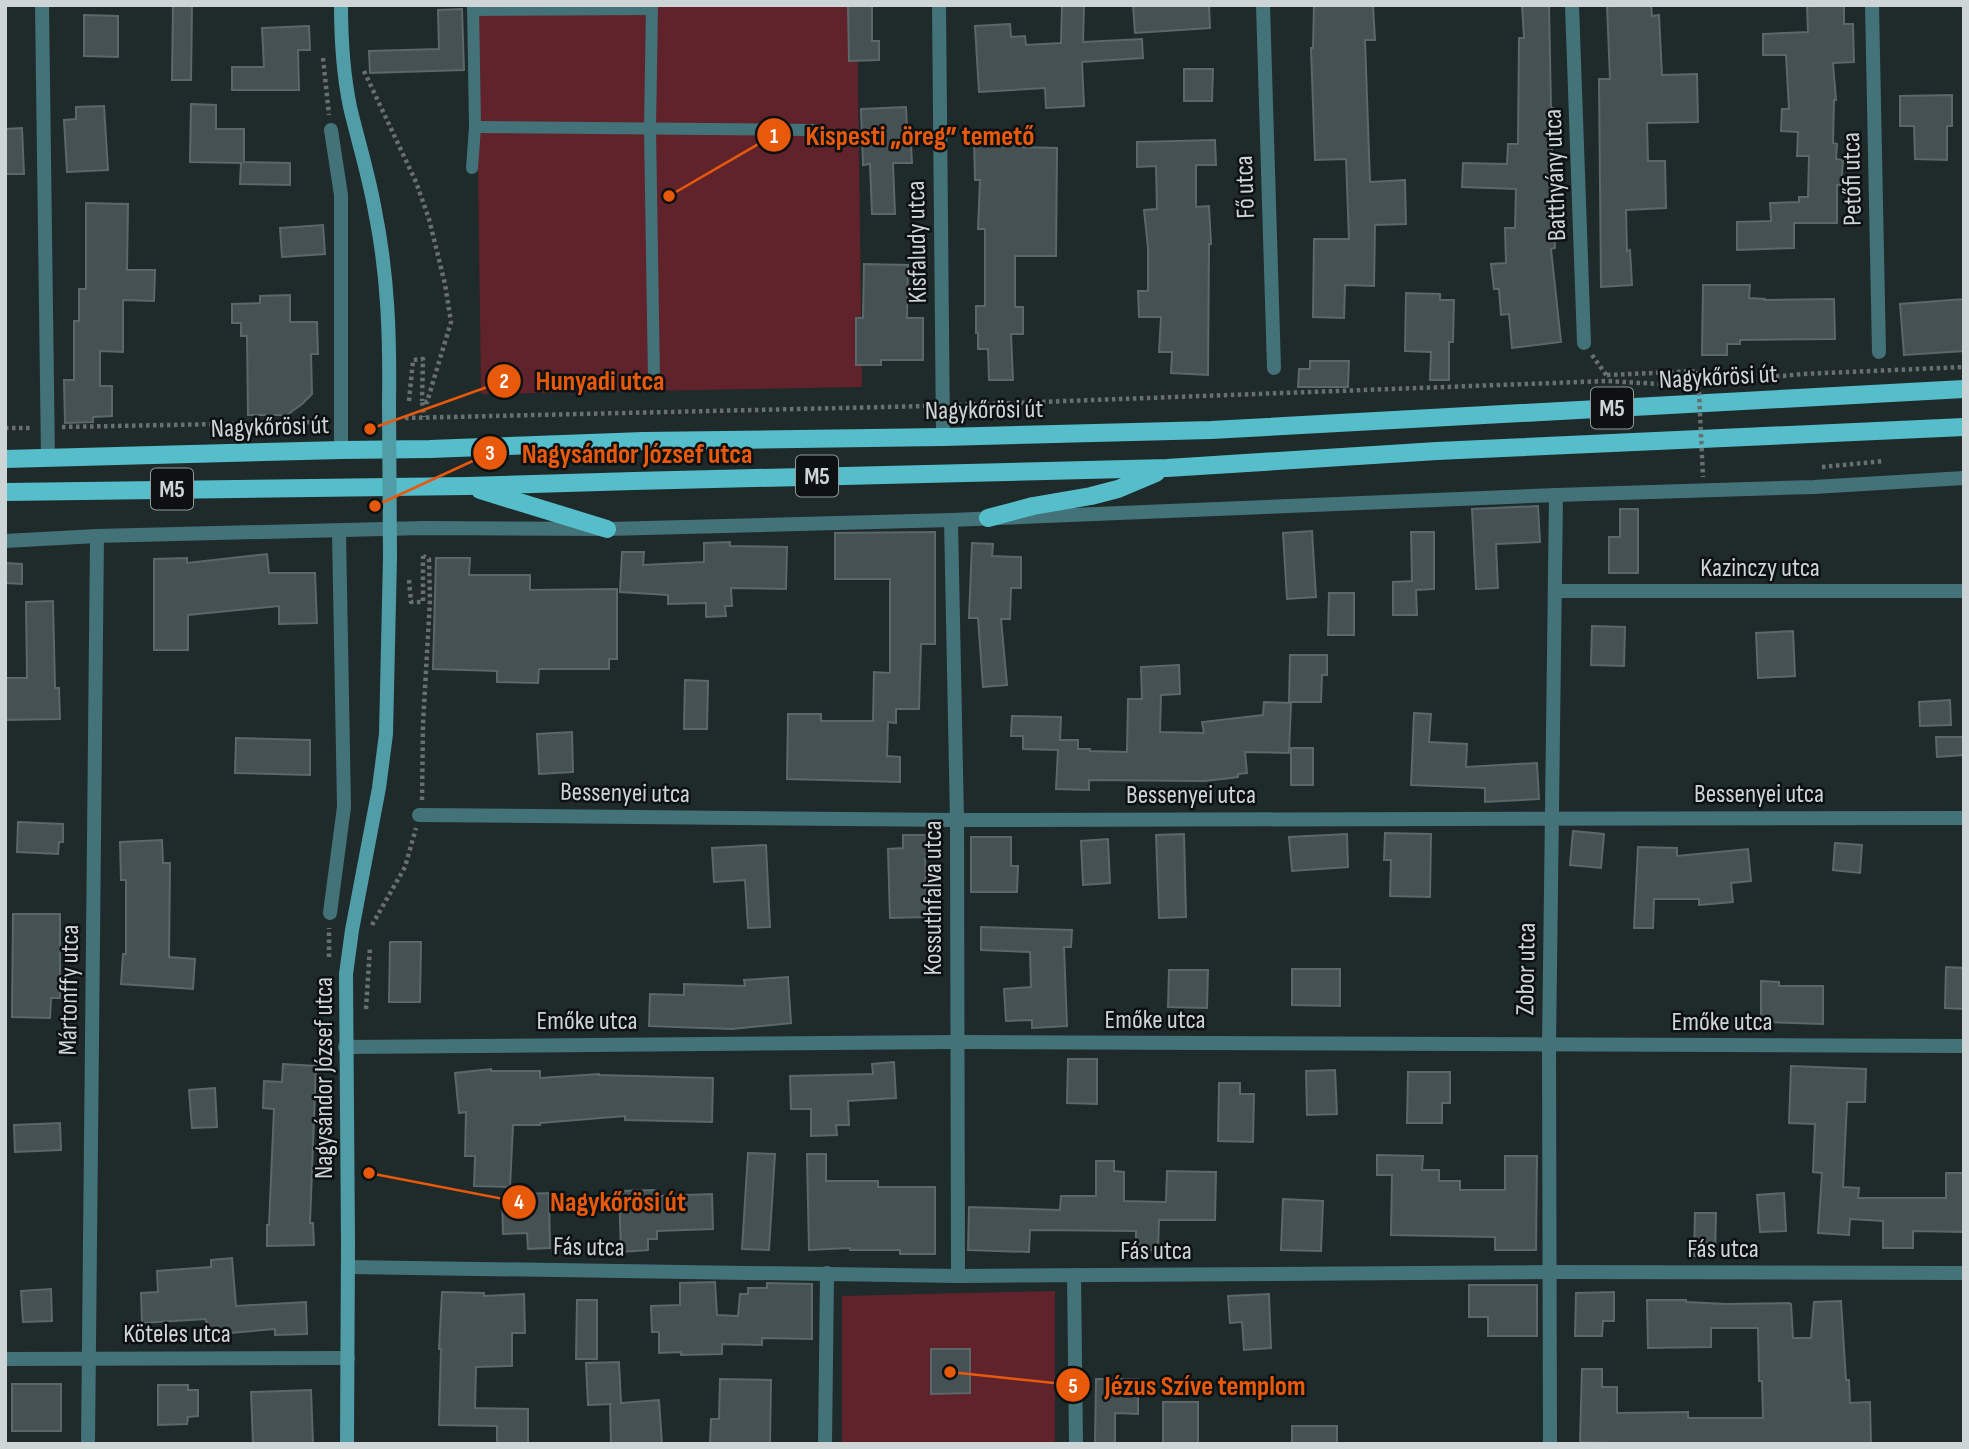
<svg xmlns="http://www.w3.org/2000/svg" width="1969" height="1449" font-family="'Sofia Sans Condensed',sans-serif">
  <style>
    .green { fill: #61232b }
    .building { fill: #465153; stroke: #5b6769; stroke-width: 2 }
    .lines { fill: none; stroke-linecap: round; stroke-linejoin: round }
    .path { stroke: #677071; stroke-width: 4.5; stroke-dasharray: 3.5 3.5; stroke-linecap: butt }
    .lane { stroke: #447279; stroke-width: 12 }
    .street { stroke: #447279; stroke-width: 14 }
    .secondary { stroke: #509da7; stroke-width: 14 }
    .primary { stroke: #56bdcb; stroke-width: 18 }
    .path-bridge { stroke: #677071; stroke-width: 4.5; stroke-dasharray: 3.5 3.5; stroke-linecap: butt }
    .secondary-bridge { stroke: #509da7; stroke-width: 14 }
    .labels { text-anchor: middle; stroke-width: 5; stroke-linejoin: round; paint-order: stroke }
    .shield { fill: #0d1112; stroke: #949a9b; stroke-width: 2 }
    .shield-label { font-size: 24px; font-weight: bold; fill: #ced5d6 }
    .street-label { font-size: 26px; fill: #ced5d6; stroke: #0d1112 }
    .leader { fill: none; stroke: #e8590c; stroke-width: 2.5 }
    .callout-dot { fill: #e8590c; stroke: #0d1112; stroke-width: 2.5 }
    .mark-label { font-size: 21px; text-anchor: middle; font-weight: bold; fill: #fff }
    .callout-label { font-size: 28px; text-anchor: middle; font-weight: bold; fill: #e8590c; stroke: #0d1112; stroke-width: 5; stroke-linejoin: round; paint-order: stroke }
  </style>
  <rect width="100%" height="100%" fill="#1f2a2b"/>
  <g class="green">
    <polygon points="476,5 857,5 862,387 481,394"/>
    <polygon points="1055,1291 1055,1444 842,1444 842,1296"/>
  </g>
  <g class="building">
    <polygon points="173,5 192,5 191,80 172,80"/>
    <polygon points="848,5 872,5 872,41 879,41 879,60 849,61"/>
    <polygon points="1062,5 1084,5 1083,42 1142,39 1143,58 1082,62 1084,106 1046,108 1045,88 979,92 975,26 1010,24 1011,37 1025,36 1026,45 1061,43"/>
    <polygon points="1133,5 1209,5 1210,28 1135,33"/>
    <polygon points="1314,5 1373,5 1375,40 1365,40 1370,182 1405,180 1406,224 1375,225 1374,286 1345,285 1344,318 1313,317 1314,239 1349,239 1346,159 1315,160 1311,48 1313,48"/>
    <polygon points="1522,5 1549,5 1551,108 1553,108 1550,226 1554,225 1555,248 1551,249 1561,342 1512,348 1509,314 1501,315 1499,289 1494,289 1491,264 1506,263 1505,228 1515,228 1516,189 1462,187 1463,163 1507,164 1508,144 1518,144 1519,38 1524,38"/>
    <polygon points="1607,5 1651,5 1652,16 1659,15 1662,75 1697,74 1698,122 1647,123 1648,161 1665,161 1666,208 1626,210 1627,251 1630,250 1632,285 1601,287 1599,79 1610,79"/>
    <polygon points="1807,5 1844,5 1844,24 1853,24 1854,62 1833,63 1836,100 1834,100 1833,143 1837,144 1836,159 1843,160 1841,185 1837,185 1837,223 1794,223 1794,248 1737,250 1737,222 1771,221 1770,203 1799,202 1799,197 1808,197 1809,156 1797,156 1798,132 1781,131 1782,109 1789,109 1786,55 1763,55 1763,34 1808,32"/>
    <polygon points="462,9 464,70 370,73 369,51 439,49 438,10"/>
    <polygon points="84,15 118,16 118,57 84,56"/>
    <polygon points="309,26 310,50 298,50 299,90 232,90 232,67 264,67 262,28"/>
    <polygon points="1184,69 1213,69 1212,101 1184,101"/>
    <polygon points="1952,95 1952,126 1947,126 1947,160 1915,159 1914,126 1900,126 1900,96"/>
    <polygon points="191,104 216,105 216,129 244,129 244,162 290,163 290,185 240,184 241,163 190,162"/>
    <polygon points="104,106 108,170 67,172 64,120 76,119 76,107"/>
    <polygon points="906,107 907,129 910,128 912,163 893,163 895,214 872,214 870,164 863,165 861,109"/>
    <polygon points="22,128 24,174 5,174 5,129"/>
    <polygon points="1018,136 1018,147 1057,148 1056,256 1015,256 1015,307 1023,307 1023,334 1011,334 1013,380 989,380 988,349 978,349 978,333 976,333 976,306 985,306 985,229 978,229 980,180 975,180 974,137"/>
    <polygon points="1215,140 1216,165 1196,165 1196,207 1209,206 1211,244 1209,244 1208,375 1171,373 1172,352 1159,352 1161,317 1139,317 1138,291 1148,291 1148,248 1144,210 1157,209 1156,166 1137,167 1137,142"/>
    <polygon points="86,203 128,204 127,270 155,270 154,301 123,300 123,352 100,351 100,386 112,386 112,416 93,417 93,422 65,423 64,380 74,380 74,321 79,321 79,289 86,289"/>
    <polygon points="323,225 325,254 282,257 280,228"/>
    <polygon points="864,264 908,265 907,318 923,318 923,360 881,360 881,365 856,365 856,318 863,318"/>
    <polygon points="1703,285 1750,285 1749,298 1765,299 1765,300 1834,299 1835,339 1740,340 1740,344 1727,344 1727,355 1702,355"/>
    <polygon points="1406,293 1440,294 1440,300 1454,300 1453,342 1449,342 1449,380 1430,380 1431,352 1405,351"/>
    <polygon points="290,295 290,322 317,322 318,354 311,354 312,394 302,404 287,415 248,415 247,336 241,336 241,323 232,323 232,304 260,303 260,296"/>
    <polygon points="1964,299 1964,351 1904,355 1900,304"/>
    <polygon points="1310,361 1349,361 1348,387 1298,387 1299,369 1310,369"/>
    <polygon points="1538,506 1540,542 1496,544 1498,588 1476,589 1472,509"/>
    <polygon points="1620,509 1638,509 1638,573 1609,573 1609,537 1620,537"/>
    <polygon points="1312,531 1316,597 1287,599 1283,533"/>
    <polygon points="935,532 935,644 921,644 919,709 896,709 896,723 888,722 887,756 900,757 900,782 787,779 788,714 821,714 821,721 873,721 874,672 890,673 890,579 835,579 835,533"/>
    <polygon points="1411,532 1434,532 1434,589 1416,590 1417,615 1393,615 1393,582 1412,581"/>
    <polygon points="730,542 730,546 787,547 786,589 731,588 732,606 725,606 726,616 706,617 706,603 668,604 668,595 620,592 622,552 644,552 643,565 704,562 704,543"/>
    <polygon points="972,543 993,544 992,556 1021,557 1021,588 1011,588 1010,619 1001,619 1007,685 983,687 978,618 969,618"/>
    <polygon points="267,554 269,573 315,573 317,623 279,624 279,606 188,615 188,650 154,650 154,559 187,558 187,563"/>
    <polygon points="436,558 470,558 469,575 530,575 530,590 617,589 617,659 609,659 609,669 539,669 538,683 497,682 497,671 433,669"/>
    <polygon points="5,563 22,564 22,584 5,583"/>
    <polygon points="1329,593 1354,593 1354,635 1328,635"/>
    <polygon points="53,601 55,688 59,688 60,719 5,720 5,678 27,678 26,602"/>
    <polygon points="1592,626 1625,627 1624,666 1591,665"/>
    <polygon points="1793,631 1795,676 1758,678 1756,633"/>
    <polygon points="1290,655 1327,655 1327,675 1322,675 1321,702 1289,702"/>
    <polygon points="1179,665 1180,694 1161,695 1160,732 1204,733 1202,722 1263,715 1264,702 1291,703 1289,753 1245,752 1247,773 1238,774 1238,777 1205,781 1089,780 1089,790 1056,789 1058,750 1023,749 1023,736 1011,736 1012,716 1061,717 1060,740 1078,740 1078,749 1090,749 1090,751 1127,752 1128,699 1142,699 1141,667"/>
    <polygon points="685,680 708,681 707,729 684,729"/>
    <polygon points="1950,700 1951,725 1920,726 1919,702"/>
    <polygon points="1414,713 1431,714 1429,742 1467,744 1466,767 1537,763 1539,799 1485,802 1485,788 1411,785"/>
    <polygon points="572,732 573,772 539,774 537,734"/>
    <polygon points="1936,737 1964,737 1964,755 1937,757"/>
    <polygon points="236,738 310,740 310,775 235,773"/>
    <rect x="1291" y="748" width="22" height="37"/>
    <polygon points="18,822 63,824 63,842 59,842 58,854 17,852"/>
    <polygon points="1573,831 1604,834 1601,868 1570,865"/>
    <polygon points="1385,833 1431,834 1430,897 1390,896 1391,860 1384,860"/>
    <polygon points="1184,834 1186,917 1159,918 1156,835"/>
    <polygon points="1347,834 1348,867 1292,871 1289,837"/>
    <polygon points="903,835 933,835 934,858 925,858 927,917 890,918 888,849 903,848"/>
    <polygon points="971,837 1011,837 1011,866 1018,866 1017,892 971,892"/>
    <polygon points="1108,839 1110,883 1083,885 1081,841"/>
    <polygon points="162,840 163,863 170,863 169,957 195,959 193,989 121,984 123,954 126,954 126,880 121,880 120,842"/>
    <polygon points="1835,843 1862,845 1860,873 1833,870"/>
    <polygon points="766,845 770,927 748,928 745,880 714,882 712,848"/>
    <polygon points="1638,847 1677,848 1677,856 1748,849 1751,881 1731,883 1733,902 1699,905 1699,899 1654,899 1653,928 1634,928"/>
    <polygon points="13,914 60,914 60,998 51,998 50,1018 12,1017"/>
    <polygon points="981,927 1072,930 1071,947 1064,947 1067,1026 1032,1028 1032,1020 1006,1021 1004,989 1031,987 1030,952 981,950"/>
    <polygon points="390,942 421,942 420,1002 389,1002"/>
    <polygon points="1946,967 1964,968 1964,1009 1945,1008"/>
    <polygon points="1292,969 1340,969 1340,1006 1292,1005"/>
    <polygon points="1169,970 1208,970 1207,1008 1168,1007"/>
    <polygon points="788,977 791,1023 732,1029 649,1026 650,994 684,995 684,984 745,986 744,980"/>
    <polygon points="1761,981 1779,982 1779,986 1823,986 1823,1024 1761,1022"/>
    <polygon points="1068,1059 1097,1059 1097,1104 1067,1103"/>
    <polygon points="894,1062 896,1098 848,1101 849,1125 836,1125 837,1135 811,1136 811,1109 791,1109 790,1076 873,1074 872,1064"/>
    <polygon points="283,1064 316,1066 310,1223 313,1223 314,1245 267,1246 267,1225 269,1225 274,1109 263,1108 264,1081 282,1082"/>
    <polygon points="1791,1066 1866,1069 1865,1102 1847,1102 1843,1187 1859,1188 1858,1198 1946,1198 1946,1173 1964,1173 1964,1232 1913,1231 1913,1248 1883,1248 1883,1221 1850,1219 1849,1235 1818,1233 1822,1173 1813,1172 1815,1124 1789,1123"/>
    <polygon points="491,1069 491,1071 540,1071 540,1078 599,1074 599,1075 713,1078 712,1122 625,1120 625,1116 540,1123 540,1125 513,1125 510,1187 474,1186 475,1156 465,1156 466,1112 459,1113 455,1073"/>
    <polygon points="1335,1070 1337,1114 1307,1115 1306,1071"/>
    <polygon points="1408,1072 1450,1072 1450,1103 1442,1103 1442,1123 1407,1123"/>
    <polygon points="1219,1083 1240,1083 1240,1094 1254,1094 1253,1142 1218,1141"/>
    <polygon points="215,1088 217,1127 192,1128 189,1090"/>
    <polygon points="60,1123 61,1150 15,1152 14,1125"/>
    <polygon points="748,1153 775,1154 769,1250 742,1249"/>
    <polygon points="807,1154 826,1154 826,1181 878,1181 878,1187 935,1187 935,1254 900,1254 900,1250 850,1250 850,1248 809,1250"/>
    <polygon points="1377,1155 1423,1156 1422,1170 1439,1170 1439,1181 1460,1181 1460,1190 1505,1190 1505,1156 1537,1156 1536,1250 1495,1250 1495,1237 1391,1235 1392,1175 1377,1175"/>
    <polygon points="1096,1161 1114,1161 1114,1171 1124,1172 1124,1201 1166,1202 1167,1171 1216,1172 1215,1220 1159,1220 1158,1250 1136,1250 1136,1231 1030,1230 1029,1252 968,1250 969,1207 1060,1210 1061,1196 1096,1196"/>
    <polygon points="656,1190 656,1196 712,1194 713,1229 657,1231 657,1239 648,1239 648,1250 621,1252 619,1191"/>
    <polygon points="549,1193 550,1248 528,1249 527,1233 503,1234 502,1195"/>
    <polygon points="1784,1193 1786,1231 1760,1232 1757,1195"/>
    <polygon points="1283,1199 1323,1201 1321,1251 1281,1250"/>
    <polygon points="1695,1213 1716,1213 1715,1256 1694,1256"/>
    <polygon points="232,1258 236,1306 306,1302 307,1334 275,1335 275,1329 207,1335 206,1319 142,1323 141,1293 158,1292 157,1271 211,1267 211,1260"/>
    <polygon points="715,1282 717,1315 738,1316 740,1294 748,1294 748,1288 767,1288 767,1283 812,1284 812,1339 762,1338 762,1345 722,1344 722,1354 681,1355 681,1352 659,1353 659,1332 652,1332 651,1306 680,1305 680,1283"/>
    <polygon points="1469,1285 1537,1285 1537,1336 1488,1336 1488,1317 1469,1317"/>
    <polygon points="51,1289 52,1321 23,1322 21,1291"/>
    <polygon points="442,1292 484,1293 484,1296 524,1294 525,1333 512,1333 512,1366 476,1367 475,1408 528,1409 528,1444 497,1444 497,1426 439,1425 441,1349 439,1349"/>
    <polygon points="1614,1292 1614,1321 1603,1321 1602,1336 1575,1336 1576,1293"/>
    <polygon points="1269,1294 1271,1348 1244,1350 1242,1322 1230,1323 1228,1296"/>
    <polygon points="577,1300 597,1300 597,1359 576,1359"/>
    <polygon points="1647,1300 1686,1300 1686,1302 1726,1304 1789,1303 1791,1304 1793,1338 1811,1338 1814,1302 1841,1301 1846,1380 1849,1380 1850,1403 1870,1402 1871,1444 1641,1444 1580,1442 1582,1369 1602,1369 1602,1387 1617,1387 1617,1413 1688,1412 1688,1418 1763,1418 1762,1381 1759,1381 1758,1328 1711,1328 1711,1347 1648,1348"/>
    <polygon points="931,1349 970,1349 970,1393 931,1394"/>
    <polygon points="619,1362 621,1403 659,1400 662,1444 611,1444 610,1404 612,1404 588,1405 586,1363"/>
    <polygon points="720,1379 771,1380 770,1444 710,1444 711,1419 719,1419"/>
    <polygon points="1096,1379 1138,1379 1138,1414 1115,1413 1115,1444 1095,1444"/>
    <rect x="12" y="1384" width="49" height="47"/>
    <polygon points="158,1385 188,1385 188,1390 198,1390 198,1416 188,1417 187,1424 158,1425"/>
    <polygon points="311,1390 313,1444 253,1444 251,1392"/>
    <rect x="1163" y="1402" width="35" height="42"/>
    <rect x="1292" y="1426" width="45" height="18"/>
  </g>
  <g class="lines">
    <g class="path">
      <polyline points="323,58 329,115"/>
      <polyline points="364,71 416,182 429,219 445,284 451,322 427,402 422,401 424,417"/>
      <polyline points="1592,355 1607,376"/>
      <polyline points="1607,375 1698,371"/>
      <polyline points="1762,378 1802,374 1964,367"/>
      <polyline points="409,401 413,360 423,359 422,401"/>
      <polyline points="958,405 1607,381 1659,384"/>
      <polyline points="405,418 928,406"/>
      <polyline points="62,427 326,422"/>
      <polyline points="5,428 32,428"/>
      <polyline points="1822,467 1884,461"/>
      <polyline points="409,580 411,602 423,602 423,556"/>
      <polyline points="422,800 423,724 430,600 429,559 423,556"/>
      <polyline points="372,925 405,867 416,828"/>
      <polyline points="329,957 329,928"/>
      <polyline points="366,1009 370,947"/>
    </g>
    <g class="lane">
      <polyline points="652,5 650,128 654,379"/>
      <polyline points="473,10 651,9"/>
      <polyline points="475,127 813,130"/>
      <polyline points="472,168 475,127 473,5"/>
    </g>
    <g class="street">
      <polyline points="42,5 48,459"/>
      <polyline points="939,5 943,437"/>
      <polyline points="1263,5 1274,368"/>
      <polyline points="1572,5 1584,343"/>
      <polyline points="1872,5 1879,352"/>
      <polyline points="331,130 341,195 341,450"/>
      <polyline points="951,520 957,820 958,1276"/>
      <polyline points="5,541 97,536 424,528 607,529 951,520 1556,495 1814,487 1964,478"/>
      <polyline points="1555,591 1964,591"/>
      <polyline points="419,815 957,820 1964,818"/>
      <polyline points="330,913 344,807 339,532"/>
      <polyline points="345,1047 957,1042 1964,1046"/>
      <polyline points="348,1267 958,1276 1551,1272 1964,1273"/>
      <polyline points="1074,1275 1076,1444"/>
      <polyline points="5,1359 348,1358"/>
      <polyline points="88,1444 97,536"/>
      <polyline points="825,1444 827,1273"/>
      <polyline points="1550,1444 1549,1046 1556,495"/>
    </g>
    <g class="secondary">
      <path d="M341 5C341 39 343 73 350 107 358 141 369 176 375 211 388 275 390 338 389 403"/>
      <polyline points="347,1444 348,1243 346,974 352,930 379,788 386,734 390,557"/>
    </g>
    <g class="primary">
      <polyline points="5,459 341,450 430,449 643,441 943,437 1211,430 1964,389"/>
      <polyline points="480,490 607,529"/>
      <polyline points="5,492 467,486 634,481 1167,468 1437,451 1964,427"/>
      <polyline points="988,518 1033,506 1091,496 1118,489 1156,473"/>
    </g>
    <polyline class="path-bridge" points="1698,371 1703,477"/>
    <polyline class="secondary-bridge" points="389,403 390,557"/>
  </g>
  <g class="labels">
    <g class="shield">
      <rect x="1591" y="387.5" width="42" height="41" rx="5"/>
      <rect x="796" y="455.5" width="42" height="41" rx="5"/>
      <rect x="151" y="468.5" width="42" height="41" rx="5"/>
    </g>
    <g class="shield-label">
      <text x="1612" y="416">M5</text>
      <text x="817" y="484">M5</text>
      <text x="172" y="497">M5</text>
    </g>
    <g class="street-label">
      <text transform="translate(1554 175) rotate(-92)" y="9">Batthyány utca</text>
      <text transform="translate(1851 179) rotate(-91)" y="9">Petőfi utca</text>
      <text transform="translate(1244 187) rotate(-92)" y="9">Fő utca</text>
      <text transform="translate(916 242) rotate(-91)" y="9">Kisfaludy utca</text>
      <text transform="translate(1718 376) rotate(-3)" y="9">Nagykőrösi út</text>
      <text transform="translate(984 409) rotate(-1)" y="9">Nagykőrösi út</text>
      <text transform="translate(270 426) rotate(-2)" y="9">Nagykőrösi út</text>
      <text x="1760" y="576">Kazinczy utca</text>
      <text transform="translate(625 792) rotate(1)" y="9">Bessenyei utca</text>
      <text x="1759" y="802">Bessenyei utca</text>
      <text x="1191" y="803">Bessenyei utca</text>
      <text transform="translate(932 898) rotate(-90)" y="9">Kossuthfalva utca</text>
      <text transform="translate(1525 969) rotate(-89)" y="9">Zobor utca</text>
      <text transform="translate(68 990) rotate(-89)" y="9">Mártonffy utca</text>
      <text x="1155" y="1028">Emőke utca</text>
      <text x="587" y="1029">Emőke utca</text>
      <text x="1722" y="1030">Emőke utca</text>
      <text transform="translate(323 1078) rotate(-90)" y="9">Nagysándor József utca</text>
      <text transform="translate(589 1246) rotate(1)" y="9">Fás utca</text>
      <text x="1723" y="1257">Fás utca</text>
      <text x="1156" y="1259">Fás utca</text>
      <text x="177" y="1342">Köteles utca</text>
    </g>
  </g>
  <path class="leader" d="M669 196L774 135M370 429L504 381M375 506L490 453M369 1173L519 1202M950 1372L1073 1385"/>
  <g class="callout-dot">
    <circle cx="669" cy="196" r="7"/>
    <circle cx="370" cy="429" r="7"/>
    <circle cx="375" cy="506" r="7"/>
    <circle cx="369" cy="1173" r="7"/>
    <circle cx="950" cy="1372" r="7"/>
    <circle cx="774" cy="135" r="18"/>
    <circle cx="504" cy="381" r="18"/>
    <circle cx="490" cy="453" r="18"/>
    <circle cx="519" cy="1202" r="18"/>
    <circle cx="1073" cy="1385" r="18"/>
  </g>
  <g class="mark-label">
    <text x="774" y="143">1</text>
    <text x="504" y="388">2</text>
    <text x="490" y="460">3</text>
    <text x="519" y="1209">4</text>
    <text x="1073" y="1393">5</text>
  </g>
  <g class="callout-label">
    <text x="920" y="145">Kispesti „öreg” temető</text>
    <text x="600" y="390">Hunyadi utca</text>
    <text x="637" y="463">Nagysándor József utca</text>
    <text x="618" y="1211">Nagykőrösi út</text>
    <text x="1205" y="1395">Jézus Szíve templom</text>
  </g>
  <rect width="1969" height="1449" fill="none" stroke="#ced5d6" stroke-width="14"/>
</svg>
